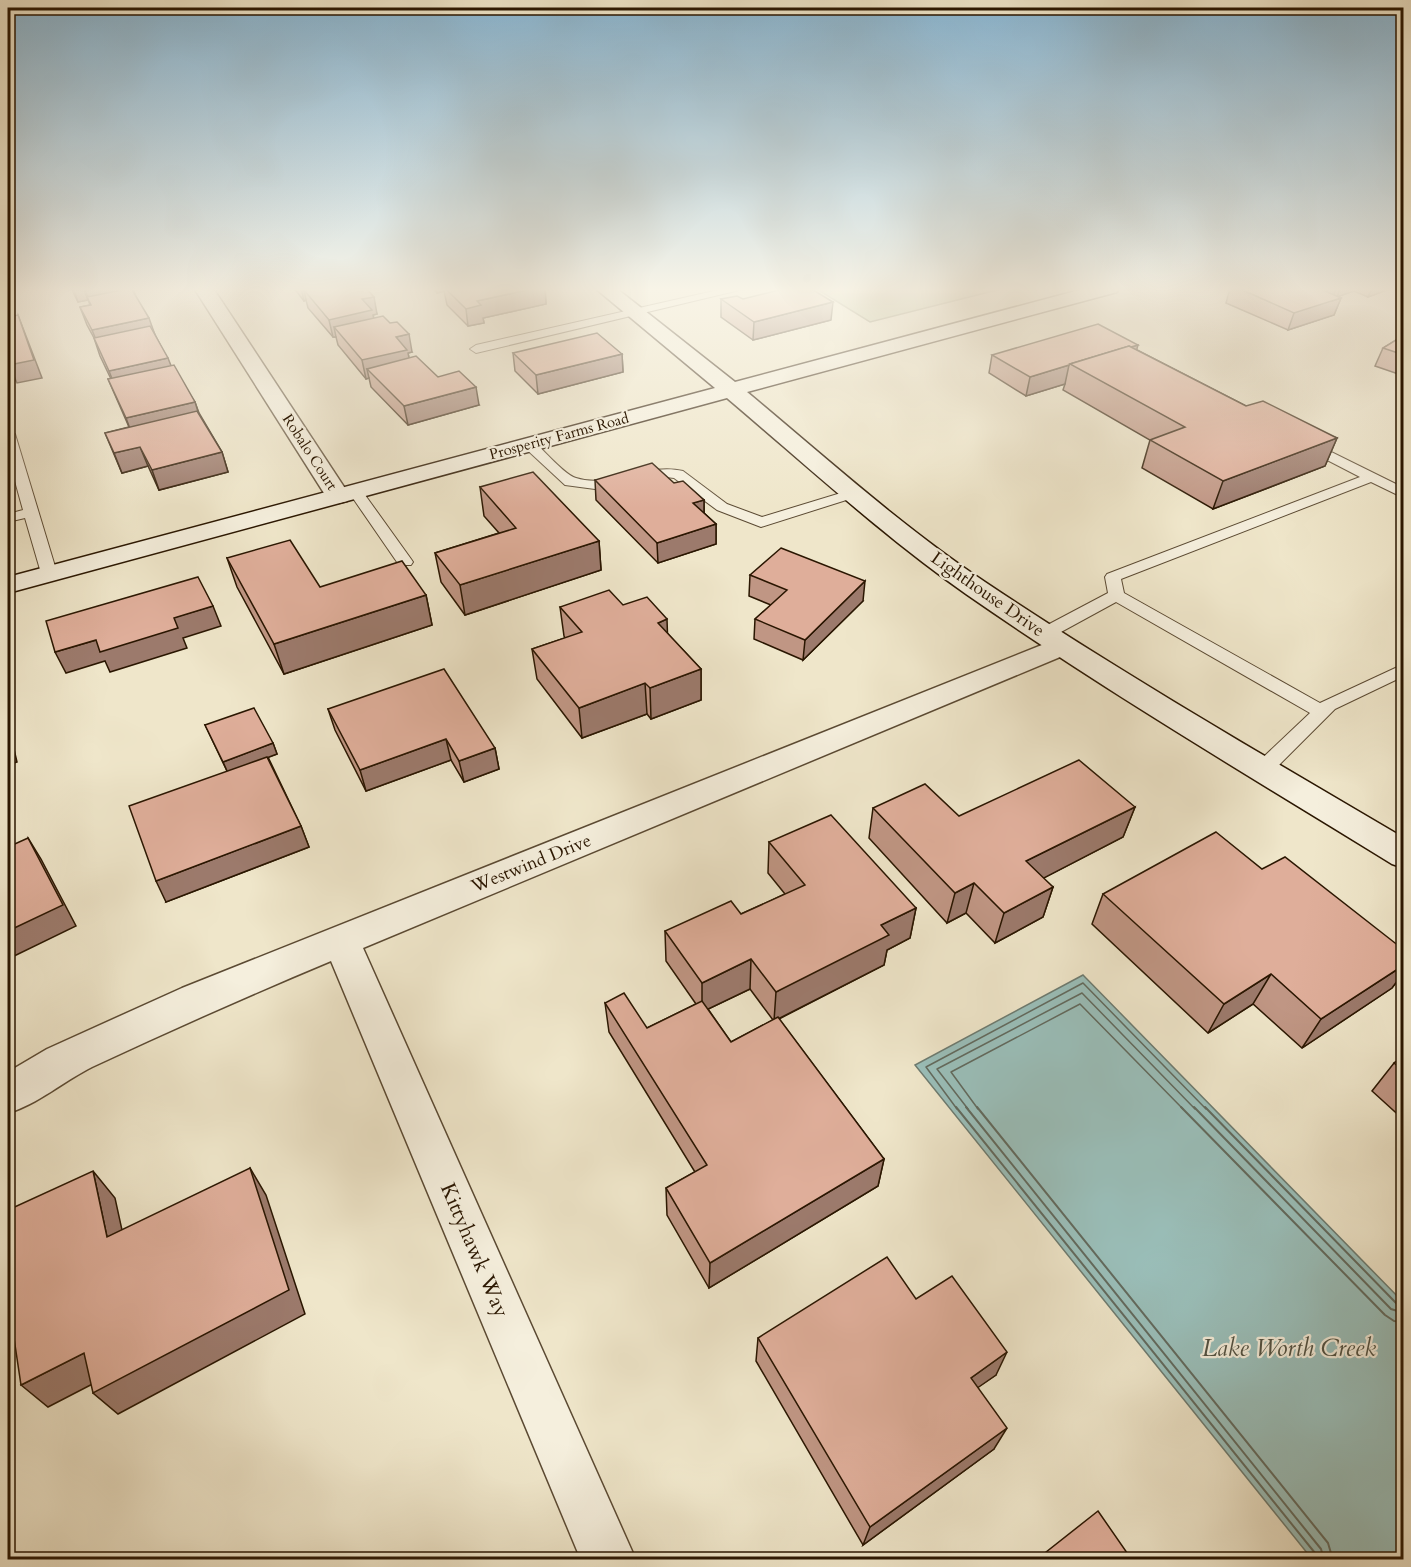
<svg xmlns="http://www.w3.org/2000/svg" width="1411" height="1567" font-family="Cardo,serif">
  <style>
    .green { fill: #bac496; stroke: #726d4c; stroke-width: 1.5 }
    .water { fill: #9abfba; stroke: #6d7b70; stroke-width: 1.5 }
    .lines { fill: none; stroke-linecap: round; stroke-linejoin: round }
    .shore-far1 { stroke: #626a5e; stroke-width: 1.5 }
    .shore { stroke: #626a5e; stroke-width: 2 }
    .lane-casing { stroke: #5b4a33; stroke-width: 2 }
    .street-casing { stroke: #5b4a33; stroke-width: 3 }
    .secondary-casing { stroke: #2a1601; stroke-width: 3 }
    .lane { fill: #f5efdd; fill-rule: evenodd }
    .street { fill: #f5efdd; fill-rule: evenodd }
    .secondary { fill: #f5efdd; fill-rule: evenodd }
    .wall { fill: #c09684; stroke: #2a1601; stroke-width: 1.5; fill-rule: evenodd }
    .shaded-wall { fill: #9c7a6c; stroke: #2a1601; stroke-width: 1.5 }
    .building { fill: #dfae9a; stroke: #2a1601; stroke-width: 1.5 }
    .labels { text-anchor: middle; stroke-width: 4.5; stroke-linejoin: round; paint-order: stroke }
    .far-street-label { font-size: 15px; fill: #2a1601; stroke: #f5efdd }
    .street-label { font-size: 18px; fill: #2a1601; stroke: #f5efdd }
    .near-street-label { font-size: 21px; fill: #2a1601; stroke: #f5efdd }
    .near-water-label { font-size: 24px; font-style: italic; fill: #515142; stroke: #f5efdd }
  </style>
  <rect width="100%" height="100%" fill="#efe6ca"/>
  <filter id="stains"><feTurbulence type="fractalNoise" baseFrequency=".00333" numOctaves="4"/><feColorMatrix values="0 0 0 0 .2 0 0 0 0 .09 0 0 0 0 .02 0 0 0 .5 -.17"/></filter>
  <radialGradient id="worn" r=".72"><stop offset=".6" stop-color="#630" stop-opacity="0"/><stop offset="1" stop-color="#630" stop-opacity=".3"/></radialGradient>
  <polygon class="green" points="815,288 1005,288 870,322"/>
  <polygon class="water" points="1083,975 1403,1302 1403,1559 1312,1559 915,1065"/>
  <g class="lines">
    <g class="shore-far1">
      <polyline points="957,1109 926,1067 1083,983 1206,1109"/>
      <polyline points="968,1109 937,1069 1082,993 1195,1109"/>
      <polyline points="978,1109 951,1072 1080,1004 1183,1109"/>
    </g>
    <g class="shore">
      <polyline points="956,1107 1315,1553 1316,1560"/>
      <polyline points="966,1107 1321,1549 1324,1560"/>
      <polyline points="977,1107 1328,1543 1333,1560"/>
      <polyline points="1181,1107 1385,1315 1394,1321 1404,1322"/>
      <polyline points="1194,1107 1391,1309 1404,1313"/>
      <polyline points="1205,1107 1397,1304 1404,1306"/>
    </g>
    <defs>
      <g id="lane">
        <polygon points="727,288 748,288 476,353 470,349 476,345"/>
        <polygon points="8,430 15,434 57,573 55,576 43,576 41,573 25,518 8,522 8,514 23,510 8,456"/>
        <path d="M529 440 534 441C543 450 565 475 576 478 609 489 647 462 683 471L727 504 762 517 854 489 861 493 859 496 761 527 717 510 674 478 658 476 595 489 565 485 524 447 522 444Z"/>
        <polygon points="1307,440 1404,488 1404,498 1371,482 1121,579 1124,593 1320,703 1404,664 1404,676 1335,709 1270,774 1263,776 1256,774 1253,769 1256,764 1310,713 1116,602 1050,638 1038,638 1036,634 1038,630 1108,593 1105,577 1107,574 1360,477 1302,447 1300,444 1302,441"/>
        <polygon points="355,487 360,488 411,559 413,562 411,565 399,565 348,491"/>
      </g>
      <g id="street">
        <polygon points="194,288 213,288 350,496 347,501 338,503 329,501"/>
        <path d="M1062 637 1072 640 1077 646 1072 652 363 948 636 1560H581L331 961C250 995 171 1030 92 1067 64 1081 38 1104 8 1113V1072L47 1049 182 988Z"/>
      </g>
      <path id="secondary" d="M595 288H616L735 382 1087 288H1119L1117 292 747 392C825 457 901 526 985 582 1121 673 1263 755 1404 838V868L1392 864C1249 776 1104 690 966 594 882 535 805 464 727 398L8 593V577L715 388Z"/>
    </defs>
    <use href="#lane" class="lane-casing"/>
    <use href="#street" class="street-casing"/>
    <use href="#secondary" class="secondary-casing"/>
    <use href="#lane" class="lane"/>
    <use href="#street" class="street"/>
    <use href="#secondary" class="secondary"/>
  </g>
  <g class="wall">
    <polygon points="71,288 133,288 135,295 171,366 195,402 199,413 222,452 228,472 159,490 148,466 122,473 105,433 129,427 108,379 111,379 100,356 94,338 87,325 80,307 90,305 89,302 88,300 78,302"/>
    <polygon points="294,288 366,288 377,314 373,315 374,319 412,352 408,353 409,358 479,405 408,425 371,387 369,378 366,379 338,345 336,337 333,337 308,308 306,300 304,301"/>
    <polygon points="432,288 545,288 546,304 483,318 484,323 468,326 447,305 444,291 437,293"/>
    <polygon points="1230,288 1392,288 1368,297 1354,291 1338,296 1341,298 1334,315 1288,330 1226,303"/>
    <polygon points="721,299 743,299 831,320 753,340 721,317"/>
    <polygon points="1404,335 1404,376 1375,366 1383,348"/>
    <polygon points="1137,350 1246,406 1337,438 1325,466 1213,509 1142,468 1150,440 1063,390 1065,384 1026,396 989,373 992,355"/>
    <polygon points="513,353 622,354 623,372 538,394 515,371"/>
    <polygon points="595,480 674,483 704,500 704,513 716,524 716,544 658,563 596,500"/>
    <polygon points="480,487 599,541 601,570 465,615 441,582 435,553 499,533 484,516"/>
    <polygon points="227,558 320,587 426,595 432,625 284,674 237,587"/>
    <polygon points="750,575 863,601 803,660 754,639 755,619 771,605 749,596"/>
    <polygon points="623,605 668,634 701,669 701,700 651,719 647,714 582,738 537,679 532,649 565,638 564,636 560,607"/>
    <polygon points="328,709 495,748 499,769 464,782 451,760 366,791 335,730"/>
    <polygon points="205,725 273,743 277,754 268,757 301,826 309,847 166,902 227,771"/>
    <polygon points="1135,807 1123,837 1043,878 1053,887 1043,917 995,943 966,913 947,923 869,838 873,808 959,816"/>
    <path d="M769 842 916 908 910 938 887 950 884 965 779 1019 884 1159 878 1186 709 1288 667 1215 666 1188 695 1172 609 1032 605 1003 647 1028 696 1004 666 961 665 931 741 914 785 894 768 873ZM750 989 773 1020 731 1042 708 1009Z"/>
    <polygon points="1262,869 1404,950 1404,972 1392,988 1302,1048 1253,1004 1208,1033 1092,924 1103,894"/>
    <polygon points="1404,1056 1404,1120 1372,1091 1394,1063"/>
    <polygon points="916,1299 996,1375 978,1387 994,1449 863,1545 756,1361 758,1338"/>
  </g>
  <g class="shaded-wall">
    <polygon points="73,288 83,288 88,300 78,302"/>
    <polygon points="94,288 133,288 136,298 92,307 85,290"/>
    <polygon points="301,288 356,288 304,290 306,300 304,301"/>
    <polygon points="436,288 444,288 444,291 437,293"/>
    <polygon points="536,288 545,288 546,304 483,318 484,323 468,326 466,309 477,301"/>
    <polygon points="1333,288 1336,288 1332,301 1341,298 1334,315 1288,330 1294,313 1325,291"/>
    <polygon points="1340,288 1355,288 1354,291 1337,297"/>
    <polygon points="1372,288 1392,288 1368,297"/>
    <polygon points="374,297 377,314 373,315 376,328 334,327 336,337 333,337 329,320 362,299"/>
    <polygon points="833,302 831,320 753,340 754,322"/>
    <polygon points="18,315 42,378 17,383 9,365"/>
    <polygon points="149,318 155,335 99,347 92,330"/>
    <polygon points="409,334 412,352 408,353 411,368 367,369 369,378 366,379 362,360 396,337"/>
    <polygon points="1138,345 1133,363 1072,365"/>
    <polygon points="622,354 623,372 538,394 536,375"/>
    <polygon points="168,358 175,376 116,389 109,371"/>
    <polygon points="1069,365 1065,384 1026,396 1030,377"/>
    <polygon points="476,387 479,405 408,425 404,406"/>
    <polygon points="195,402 201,421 133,437 126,418"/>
    <polygon points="1337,438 1325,466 1213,509 1223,481"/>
    <polygon points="140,447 148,466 122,473 114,453"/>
    <polygon points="222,452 228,472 159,490 152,470"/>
    <polygon points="704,500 704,520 693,503"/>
    <polygon points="716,524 716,544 658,563 657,543"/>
    <polygon points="599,541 601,570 465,615 460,585"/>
    <polygon points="865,581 863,601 803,660 805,640"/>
    <polygon points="426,595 432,625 284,674 274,644"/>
    <polygon points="213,606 221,626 183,638 187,648 110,672 105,661 66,673 55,652"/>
    <polygon points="667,619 668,649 658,623"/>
    <polygon points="701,669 701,700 651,719 650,688"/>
    <polygon points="645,683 647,714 582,738 579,708"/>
    <polygon points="8,724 17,762 8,765"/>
    <polygon points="446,739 451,760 366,791 360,770"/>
    <polygon points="273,743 277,754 228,773 223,762"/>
    <polygon points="495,748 499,769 464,782 459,761"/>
    <polygon points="1135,807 1123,837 1017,892 1026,861"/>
    <polygon points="301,826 309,847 166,902 156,881"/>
    <polygon points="28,838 41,859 76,926 8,959 8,931"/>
    <polygon points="974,883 966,913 947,923 955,893"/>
    <polygon points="1053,887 1043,917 995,943 1004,913"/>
    <polygon points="916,908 910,938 887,950 884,965 774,1021 776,992 881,925"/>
    <polygon points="751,959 750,989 702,1012 702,983"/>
    <polygon points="1404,965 1404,972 1392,988 1302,1048 1321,1019"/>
    <polygon points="1271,974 1253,1004 1208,1033 1224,1004"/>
    <polygon points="884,1159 878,1186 709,1288 710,1263"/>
    <polygon points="250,1168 266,1195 305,1314 118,1414 93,1393"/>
    <polygon points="93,1171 115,1198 129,1262 107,1237"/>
    <polygon points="1007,1352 996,1375 960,1400 971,1378"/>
    <polygon points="84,1353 108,1376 48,1407 21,1385"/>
    <polygon points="1007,1428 994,1449 863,1545 870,1527"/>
  </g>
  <g class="building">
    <polygon points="131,288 149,318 92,330 80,307 91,305 87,297"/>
    <polygon points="313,288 366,288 374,297 362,299 372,310 329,320 304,290"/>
    <polygon points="445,288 536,288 477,301 481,305 466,309"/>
    <polygon points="787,288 810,288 833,302 754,322 721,299 737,296 743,299"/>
    <polygon points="1238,288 1333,288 1325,291 1341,298 1294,313"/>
    <polygon points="18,315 34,360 9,365 8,360 8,317"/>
    <polygon points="383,316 390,323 397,322 409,334 396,337 407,350 362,360 334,327"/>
    <polygon points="1098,324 1138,345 1131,347 1129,346 1070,364 1069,365 1030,377 992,355"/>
    <polygon points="150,326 168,358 109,371 94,338"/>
    <polygon points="597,333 622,354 536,375 513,353"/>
    <polygon points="1404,335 1404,355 1383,348"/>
    <polygon points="1129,346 1246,406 1263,401 1337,438 1223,481 1150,440 1185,427 1070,364"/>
    <polygon points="416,356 438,377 459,371 476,387 404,406 367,369"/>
    <polygon points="174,365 195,402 126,418 108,379"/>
    <polygon points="197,411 222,452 152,470 140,447 114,453 105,433"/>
    <polygon points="652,463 674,483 683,481 704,500 693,503 716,524 657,543 595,480"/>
    <polygon points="533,472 599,541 460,585 435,553 516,528 480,487"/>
    <polygon points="290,540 320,587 402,561 426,595 274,644 227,558"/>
    <polygon points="781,548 865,581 805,640 755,619 787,590 750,575"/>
    <polygon points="198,577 213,606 174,618 178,628 100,652 96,640 55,652 46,621"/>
    <polygon points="609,590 623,605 647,597 667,619 658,623 701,669 650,688 645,683 579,708 532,649 582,632 560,607"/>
    <polygon points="444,669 495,748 459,761 446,739 360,770 328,709"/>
    <polygon points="254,708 273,743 223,762 205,725"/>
    <polygon points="267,757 301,826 156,881 129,806"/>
    <polygon points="1079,760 1135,807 1026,861 1053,887 1004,913 974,883 955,893 873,808 925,784 959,816"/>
    <polygon points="831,815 916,908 881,925 889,935 776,992 751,959 702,983 665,931 731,901 741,914 805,885 769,842"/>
    <polygon points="1216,832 1262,869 1285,857 1404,950 1404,965 1321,1019 1271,974 1224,1004 1103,894"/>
    <polygon points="28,838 63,905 8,931 8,847"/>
    <polygon points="624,993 647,1028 702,1001 731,1042 778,1017 884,1159 710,1263 666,1188 707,1165 605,1003"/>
    <polygon points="1404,1056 1404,1071 1394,1063"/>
    <polygon points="250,1168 289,1290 93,1393 84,1353 21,1385 8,1298 8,1210 93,1171 107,1237"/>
    <polygon points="887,1257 916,1299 952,1276 1007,1352 971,1378 1007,1428 870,1527 758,1338"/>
    <polygon points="1098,1511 1132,1560 1036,1560"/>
  </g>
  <linearGradient id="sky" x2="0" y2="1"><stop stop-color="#89b8d6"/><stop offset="0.57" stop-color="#f8f4e7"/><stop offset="1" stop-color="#f8f4e7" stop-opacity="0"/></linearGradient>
  <rect width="1411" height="508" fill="url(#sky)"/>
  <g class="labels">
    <g class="far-street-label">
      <text transform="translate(559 436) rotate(-15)" y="5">Prosperity Farms Road</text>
      <text transform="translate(310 452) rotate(57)" y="5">Robalo Court</text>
    </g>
    <g class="street-label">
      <text transform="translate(988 594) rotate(35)" y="6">Lighthouse Drive</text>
      <text transform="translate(531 863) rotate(-22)" y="6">Westwind Drive</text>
    </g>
    <g class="near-street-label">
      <text transform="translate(475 1250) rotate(67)" y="7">Kittyhawk Way</text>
    </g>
    <g class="near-water-label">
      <text x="1289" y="1356">Lake Worth Creek</text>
    </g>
  </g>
  <rect width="1411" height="1567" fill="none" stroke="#efe6ca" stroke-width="30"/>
  <rect x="9" y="9" width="1393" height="1549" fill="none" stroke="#2a1601" stroke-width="3"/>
  <rect x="15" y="15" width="1381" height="1537" fill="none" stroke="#2a1601" stroke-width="1.5"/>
  <rect width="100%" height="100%" filter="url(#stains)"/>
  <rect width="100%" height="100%" fill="url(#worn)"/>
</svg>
